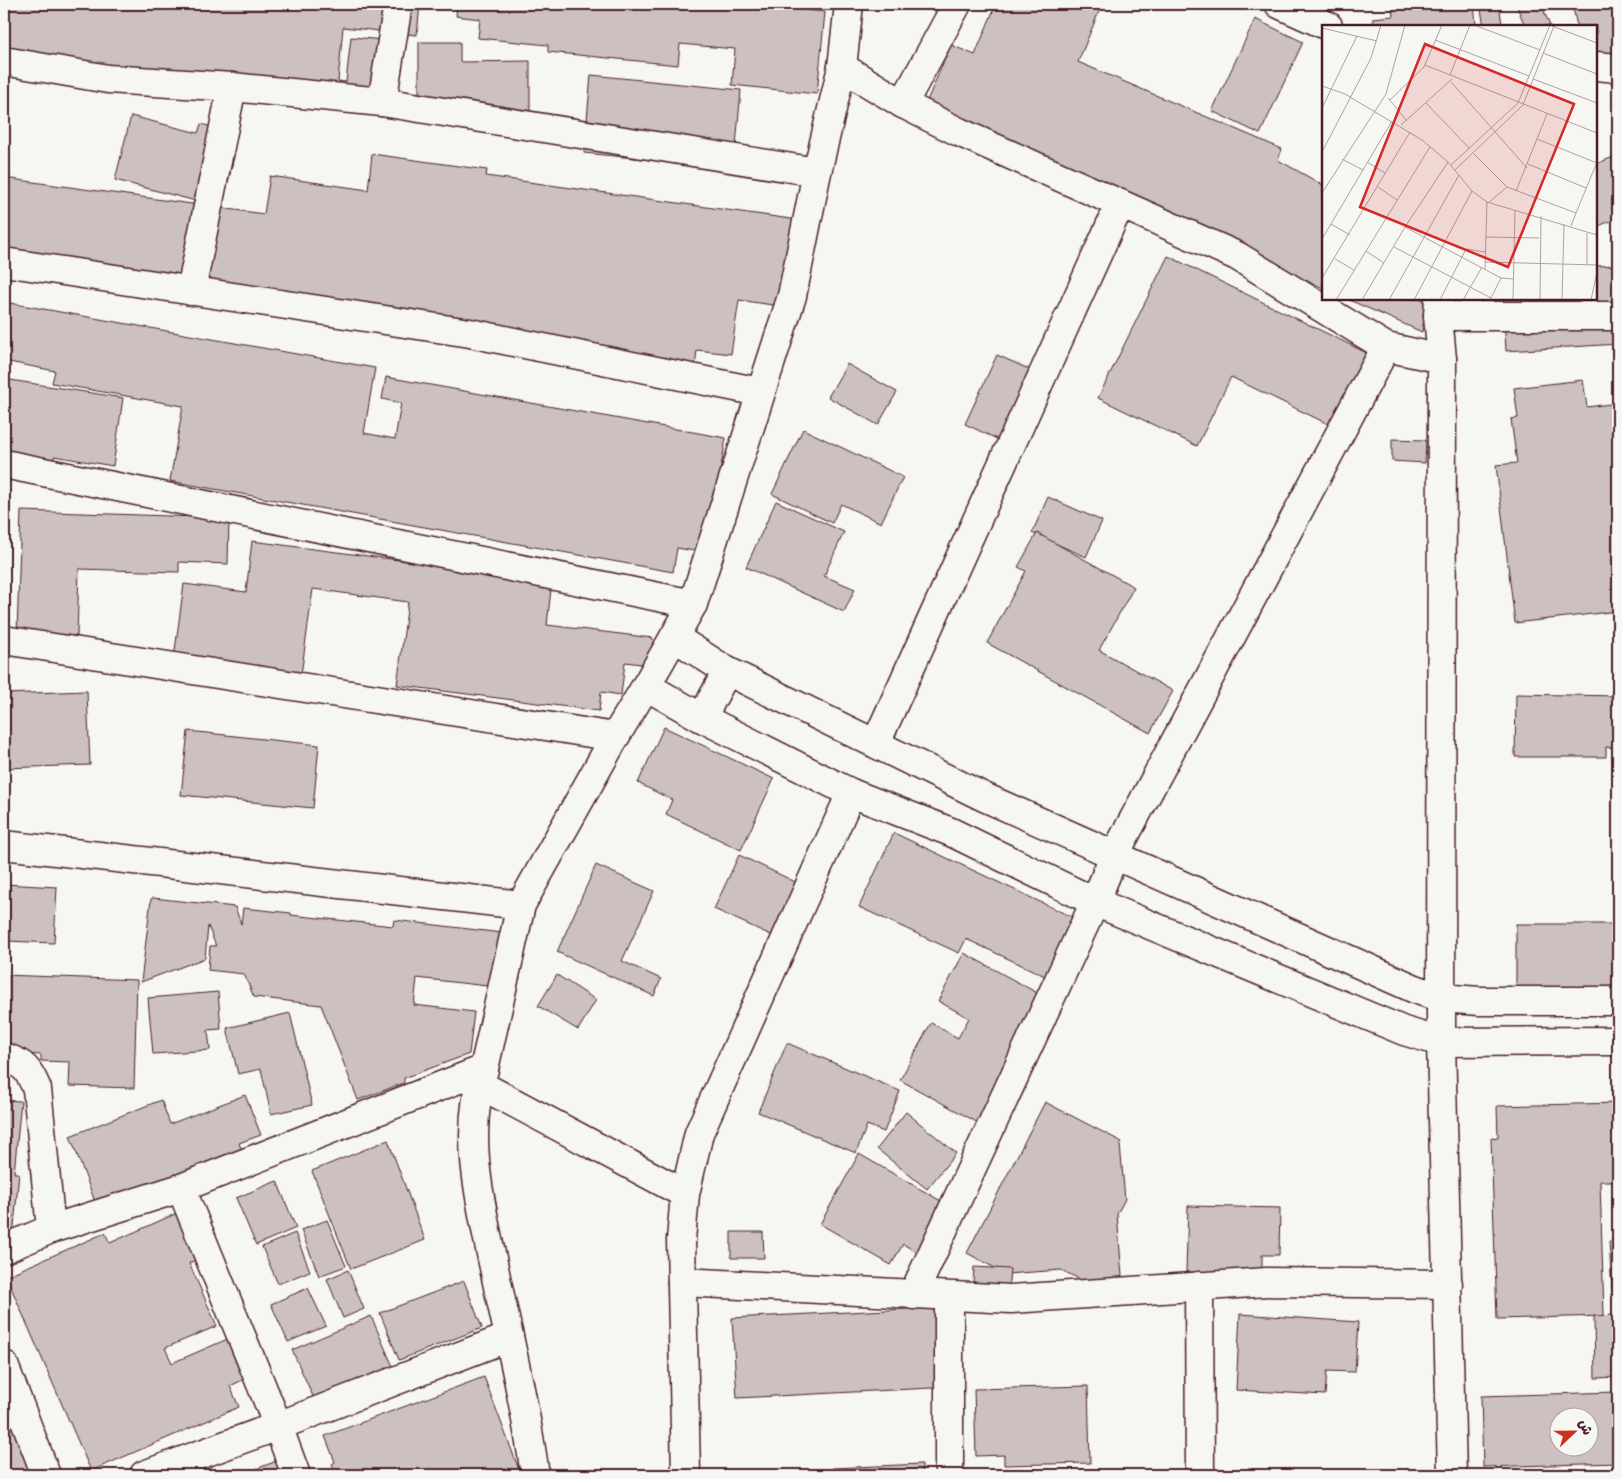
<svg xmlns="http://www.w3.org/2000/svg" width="1622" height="1479" font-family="Delius,'Playpen Sans Arabic',sans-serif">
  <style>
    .building { fill: #ccc1c0; stroke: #4a1f2b; fill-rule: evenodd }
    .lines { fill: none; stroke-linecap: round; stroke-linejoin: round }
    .minor-casing { stroke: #4a1f2b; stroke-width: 31 }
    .minor { stroke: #f6f6f2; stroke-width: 28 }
    .inset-road { fill: none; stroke: #b1a0a2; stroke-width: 1 }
    .view { fill: #d62828; fill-opacity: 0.15; stroke: #d62828; stroke-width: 2.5 }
    .inset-edge { fill: none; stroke: #4a1f2b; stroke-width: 2.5 }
  </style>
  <rect width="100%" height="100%" fill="#f6f6f2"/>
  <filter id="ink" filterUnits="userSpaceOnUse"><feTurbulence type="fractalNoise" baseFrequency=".02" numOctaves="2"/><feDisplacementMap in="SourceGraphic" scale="10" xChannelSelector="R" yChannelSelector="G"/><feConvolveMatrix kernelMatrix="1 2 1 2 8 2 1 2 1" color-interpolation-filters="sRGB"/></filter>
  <g filter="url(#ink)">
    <g class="building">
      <polygon points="4,4 420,4 417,35 343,27 338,81 346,82 351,37 395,41 389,102 4,65"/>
      <polygon points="457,4 743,4 825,12 817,94 732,85 735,49 680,44 678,65 548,52 548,45 478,38 480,19 456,16"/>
      <polygon points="996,4 1102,4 1078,62 1282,149 1278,160 1323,185 1323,288 923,110 951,45 975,55"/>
      <polygon points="1392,4 1474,4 1476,26 1373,26 1373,18 1393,16"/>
      <polygon points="1480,4 1499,4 1502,24 1484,26"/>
      <polygon points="1516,4 1541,4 1550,26 1525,26"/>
      <polygon points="1572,4 1618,4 1618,62 1596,67 1596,26 1577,26"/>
      <polygon points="1255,19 1303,42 1260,134 1212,111"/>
      <polygon points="419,42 460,42 460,62 530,61 530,119 419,119"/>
      <polygon points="591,75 741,90 734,168 584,153"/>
      <polygon points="131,116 198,133 201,124 224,130 220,149 235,153 228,182 203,176 196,201 115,180"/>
      <polygon points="372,154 487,170 486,176 798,220 786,307 739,300 731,354 697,350 695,367 4,253 4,178 264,214 270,176 368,190"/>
      <polygon points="1618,155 1618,218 1596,227 1596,164"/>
      <polygon points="1168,256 1367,353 1332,426 1231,377 1197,446 1098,398"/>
      <polygon points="1618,265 1618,344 1506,351 1503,299 1596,299 1596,266"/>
      <polygon points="1347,299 1427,299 1422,332"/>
      <polygon points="4,302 375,368 364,433 395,439 401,403 382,399 386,377 726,438 706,553 677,548 673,572 170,481 183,406 52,383 55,371 4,361 8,329 4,328"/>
      <polygon points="997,355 1033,371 1001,441 965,424"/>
      <polygon points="847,364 897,392 878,425 828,397"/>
      <polygon points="4,379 123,398 113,466 54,456 54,460 4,452"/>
      <polygon points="1583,380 1587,407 1618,403 1618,611 1515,623 1496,465 1517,463 1511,419 1518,418 1514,388"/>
      <polygon points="803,429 903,477 881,523 841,504 832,523 772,494"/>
      <polygon points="1392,439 1426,440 1425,463 1392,461"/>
      <polygon points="1048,497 1102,521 1086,557 1032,533"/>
      <polygon points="776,501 844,532 824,576 855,589 844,612 746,567"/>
      <polygon points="21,511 229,518 228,564 179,562 179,572 79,569 77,636 17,634"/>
      <polygon points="1037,533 1134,587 1099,650 1173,691 1150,733 987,643 1026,571 1018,567"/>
      <polygon points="252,541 552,580 547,625 653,638 650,665 625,662 621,695 601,692 599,711 397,685 408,602 313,589 301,675 174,658 184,584 246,592"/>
      <polygon points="1614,633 1618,633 1618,698"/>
      <polygon points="87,691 90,765 4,768 4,694"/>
      <polygon points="1516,694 1618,696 1618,748 1606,747 1606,757 1515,757"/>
      <polygon points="664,727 774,779 741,850 666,814 672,800 638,783"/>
      <polygon points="188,731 319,745 313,808 181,795"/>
      <polygon points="894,833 1089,925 1062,984 966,939 959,953 859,907"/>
      <polygon points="739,855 808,888 784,941 714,909"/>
      <polygon points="596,865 654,891 622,961 661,979 654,996 557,952"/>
      <polygon points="4,884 57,887 54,943 7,941 6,961 4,961"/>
      <polygon points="153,898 235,907 241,924 243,908 291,913 291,915 393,926 394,920 502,933 496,987 417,978 414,1005 474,1012 469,1054 404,1078 404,1083 358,1100 321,1005 254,997 244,974 208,970 210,946 216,946 208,926 205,958 141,982 151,899"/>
      <rect x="1516" y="924" width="102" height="74"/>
      <polygon points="964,953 1052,1001 984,1126 900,1080 931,1023 958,1038 969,1018 938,1001"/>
      <polygon points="4,975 137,980 134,1088 69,1086 70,1062 41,1061 41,1055 4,1053"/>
      <polygon points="557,975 596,1000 578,1030 538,1006"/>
      <polygon points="218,992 221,1029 208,1030 210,1050 153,1054 148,998"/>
      <polygon points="290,1013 312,1105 271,1114 261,1069 238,1074 227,1028"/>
      <polygon points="787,1043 900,1091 884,1132 867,1125 856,1153 758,1112"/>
      <polygon points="245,1095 261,1135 239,1143 244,1156 99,1212 70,1136 161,1100 170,1124"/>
      <polygon points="4,1100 21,1101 14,1173 19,1173 13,1237 4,1237"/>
      <polygon points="1045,1102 1122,1142 1120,1145 1125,1199 1117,1214 1124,1301 1061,1270 1006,1274 967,1253"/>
      <polygon points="1618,1103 1618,1181 1600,1181 1604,1316 1497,1319 1491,1138 1498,1137 1497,1106"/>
      <polygon points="906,1112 956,1153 927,1189 877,1149"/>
      <polygon points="388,1140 425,1240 351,1269 312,1171"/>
      <polygon points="859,1154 948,1205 920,1254 903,1244 891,1265 820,1224"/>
      <polygon points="277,1181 296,1228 256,1245 236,1198"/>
      <polygon points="1188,1206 1280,1208 1279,1255 1262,1255 1262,1274 1186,1272"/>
      <polygon points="184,1210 204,1257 189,1263 217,1326 165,1348 172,1363 230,1338 247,1378 230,1386 239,1407 91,1471 6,1276 105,1233 110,1243"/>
      <polygon points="327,1220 346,1266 319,1276 301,1230"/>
      <polygon points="731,1232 763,1232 764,1258 731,1258"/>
      <polygon points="295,1233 310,1271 278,1284 262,1247"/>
      <polygon points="1609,1241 1618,1241 1618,1291 1612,1291"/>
      <polygon points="974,1267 1010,1269 1007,1302 972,1299"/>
      <polygon points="348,1270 364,1309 343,1318 327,1279"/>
      <polygon points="464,1281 482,1328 399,1360 380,1313"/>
      <polygon points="308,1288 326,1326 288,1342 271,1304"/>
      <polygon points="946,1307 951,1387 737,1398 732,1318"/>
      <polygon points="1240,1314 1358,1322 1355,1372 1327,1371 1325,1395 1236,1390"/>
      <polygon points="1618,1315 1618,1377 1595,1378 1594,1316"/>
      <polygon points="371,1316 394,1369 316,1403 292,1350"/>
      <polygon points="484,1377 521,1475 336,1475 332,1464 335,1462 325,1436"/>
      <polygon points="1088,1386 1090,1463 1004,1465 1004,1455 976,1456 974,1389"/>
      <path d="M1618 1392V1463L1483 1467 1481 1396ZM1560 1416H1590V1446H1560Z"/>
      <polygon points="4,1395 36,1475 4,1475"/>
      <polygon points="290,1456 298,1475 240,1475"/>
      <polygon points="922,1464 922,1475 833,1475 833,1468"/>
    </g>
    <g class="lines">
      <defs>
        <g id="minor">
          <polyline points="1279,4 1328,26"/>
          <polyline points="4,61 108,79 232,87 382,102 817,172"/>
          <polyline points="1596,66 1618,68"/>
          <polyline points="842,67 903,104 959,132 1237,256 1386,347 1442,359"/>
          <polyline points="382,102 398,4"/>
          <polyline points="903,104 957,4"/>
          <polyline points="4,262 470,333 760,392"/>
          <polyline points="191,291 232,87"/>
          <polyline points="1439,299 1438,316 1442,359 1441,1042 1452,1475"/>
          <polyline points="1438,316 1618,316"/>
          <polyline points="4,464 693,604"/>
          <polyline points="674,637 727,671 984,797 1415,989 1441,998 1479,1001 1618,1001"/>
          <polyline points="4,640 615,737"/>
          <polyline points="646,686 702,718 851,793 951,832 1095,902 1404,1031 1441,1042 1618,1041"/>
          <polyline points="702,718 727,671"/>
          <polyline points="876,743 1120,204"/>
          <polyline points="4,845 521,905"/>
          <path d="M4 1057C24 1063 29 1070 37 1089L51 1229"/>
          <path d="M484 1069C461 1138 483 1213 497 1282 511 1346 526 1410 535 1475"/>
          <polyline points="479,1084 685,1194"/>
          <polyline points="181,1188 278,1426 296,1475"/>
          <polyline points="4,1249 51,1229 181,1188 484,1069 521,905 615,737 646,686 693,604 792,296 817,172 842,67 849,4"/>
          <polyline points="682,1282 1011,1299 1267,1282 1448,1284"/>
          <polyline points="1199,1286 1200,1475"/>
          <polyline points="913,1295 1095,902 1114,856 1386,347"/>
          <polyline points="4,1365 46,1475"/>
          <polyline points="144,1475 278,1426 509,1337"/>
          <polyline points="686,1475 681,1240 685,1194 699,1133 851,793"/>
          <polyline points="949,1475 949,1297"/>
        </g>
      </defs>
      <use href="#minor" class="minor-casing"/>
      <use href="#minor" class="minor"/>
    </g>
  </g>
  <g transform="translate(1322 25)">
    <rect width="275" height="275" fill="#f6f6f2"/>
    <path class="inset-road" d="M152 0 218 25M230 1 275 18M0 3 55 16M113 15 207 51M221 28 275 49M103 40 275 108M128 50 148 0M211 54 275 78M129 57 205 143M0 61 23 69 100 115 126 137 150 166 165 177 163 244M66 73 85 96M68 75 102 42 120 0M104 78 148 124M0 83 35 11M79 100 130 54M215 114 275 138M0 127 49 33 59 0M152 129 185 162 254 188 249 201M20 134 41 145M45 137 63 148M206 139 264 163M129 140 196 78 228 0M133 145 201 80 232 1M56 162 75 175M194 166 225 89M0 168 64 69 83 0M165 177 275 210M166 178 185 162M254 188 275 137M9 199 28 210M83 202 126 137M164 212 217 213M0 214 70 96M72 222 169 273M44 226 62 238M13 234 32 245M163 237 275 240M265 240V208M0 253 88 107M14 275 108 122M40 275 83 202 179 253 191 254M67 275 137 150M92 275 150 166M118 275 144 224 163 227M141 275 160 242M168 275 179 253M191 275 193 185M218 275 219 191M240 275 242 199M269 275 275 247"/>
    <path class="view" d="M103 19 252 79 186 242 38 182Z"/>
    <rect width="275" height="275" class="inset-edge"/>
  </g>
  <rect width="1622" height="1479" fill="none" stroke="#f6f6f2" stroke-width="20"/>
  <rect x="10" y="10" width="1602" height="1459" fill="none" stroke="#4a1f2b" stroke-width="2" filter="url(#ink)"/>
  <g transform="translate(1574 1432) rotate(68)"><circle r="24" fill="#f6f6f2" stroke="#b1a0a2"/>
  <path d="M0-4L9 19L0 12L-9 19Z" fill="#c8321e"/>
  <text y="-8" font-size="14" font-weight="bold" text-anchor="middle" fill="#4a1f2b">ش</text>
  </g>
</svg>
